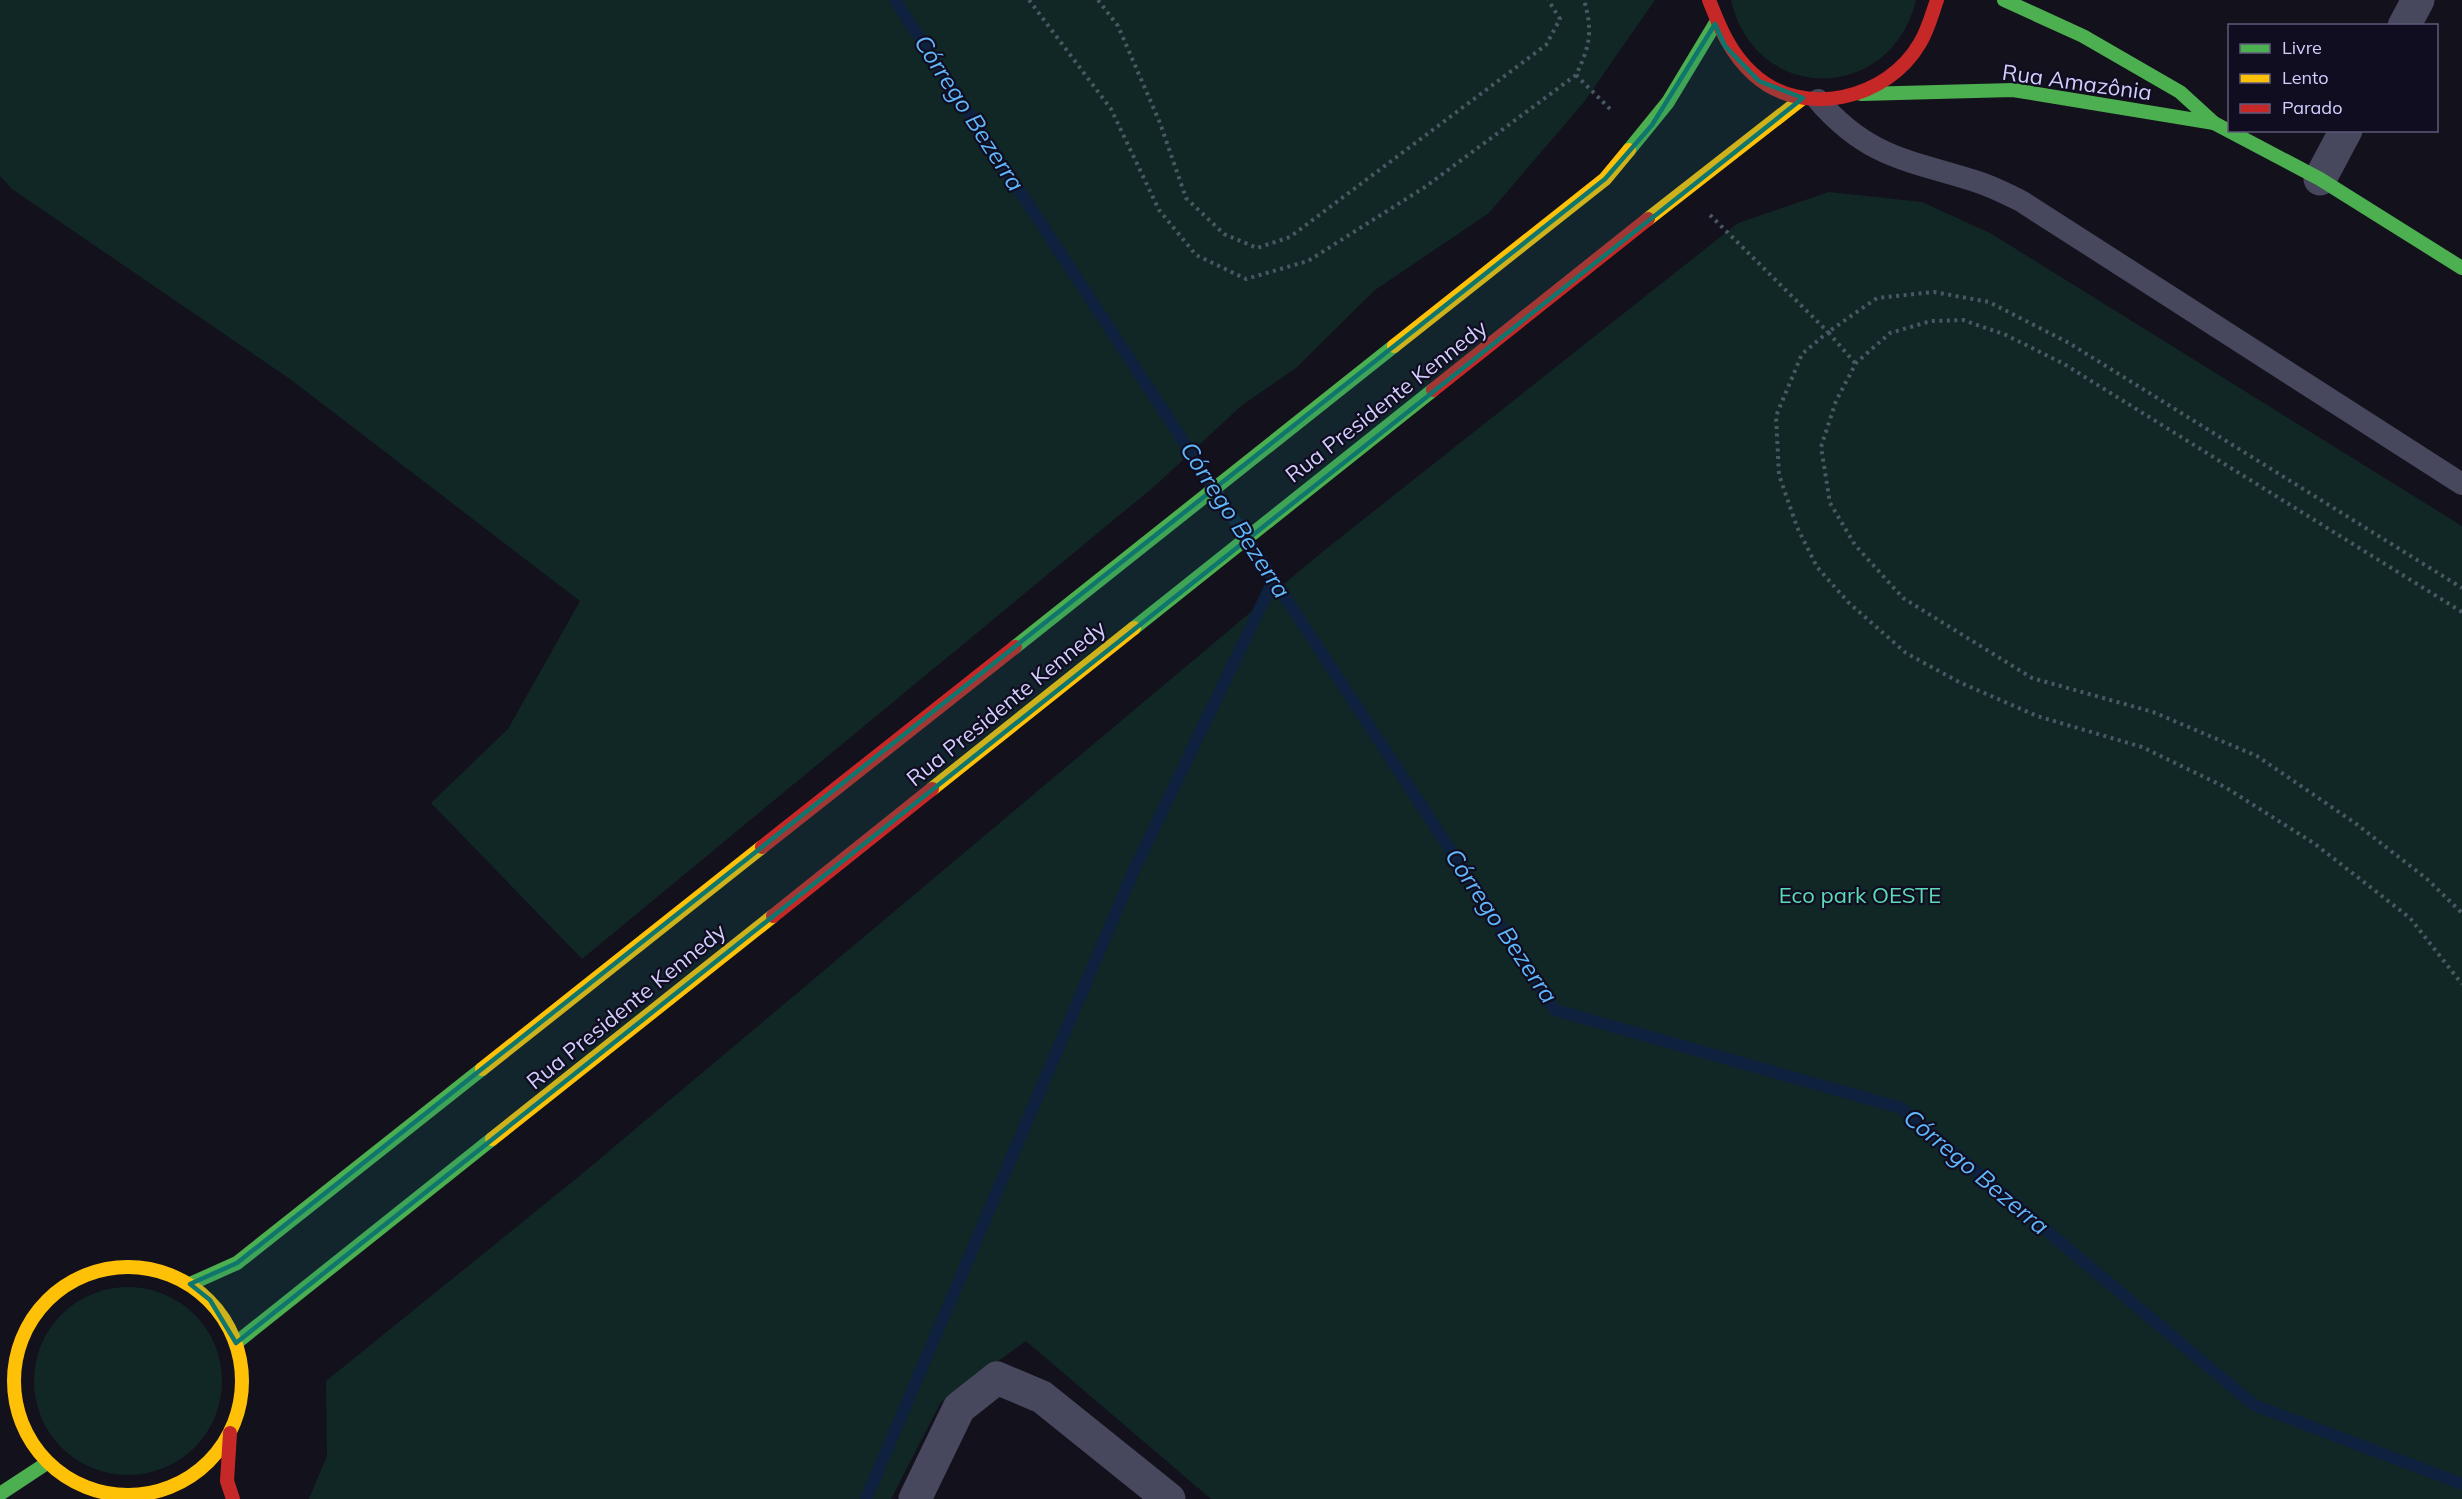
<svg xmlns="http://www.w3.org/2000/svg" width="2462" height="1499" font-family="Mulish,sans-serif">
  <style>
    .green { fill: #112726 }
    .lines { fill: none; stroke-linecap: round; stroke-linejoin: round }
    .stream { stroke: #0e2240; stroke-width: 12 }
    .path { stroke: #495864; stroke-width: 4; stroke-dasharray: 3 4.5; stroke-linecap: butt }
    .lane { stroke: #47475d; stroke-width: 22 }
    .street { stroke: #47475d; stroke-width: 33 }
    .fast { stroke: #4caf50; stroke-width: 14 }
    .slow { stroke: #ffc107; stroke-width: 14 }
    .jam { stroke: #c62828; stroke-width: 14 }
    .marked { fill: #0f766e; fill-opacity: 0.2; stroke: #0f766e; stroke-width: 4.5; stroke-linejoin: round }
    .labels { text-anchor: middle; stroke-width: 4.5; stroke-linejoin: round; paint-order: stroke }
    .street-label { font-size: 22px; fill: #d2cefe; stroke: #100d20 }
    .park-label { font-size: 22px; fill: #5cdbb8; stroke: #100d20 }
    .water-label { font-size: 24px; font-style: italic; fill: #5fb7fb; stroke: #100d20 }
  </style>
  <rect width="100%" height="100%" fill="#13111c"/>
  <g class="green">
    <polygon points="0,0 1655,0 1584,102 1489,213 1375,290 1296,368 1241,406 1156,485 582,959 431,803 508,729 580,601 290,379 12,189 0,176"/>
    <path d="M1731 0H1916C1891 104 1755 105 1731 0Z"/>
    <polygon points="1829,192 1922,202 1990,233 2462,526 2462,1499 1211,1499 1026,1341 941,1402 891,1499 309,1499 327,1456 326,1381 577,1178 1321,553 1738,223"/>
    <circle cx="128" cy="1381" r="94"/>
  </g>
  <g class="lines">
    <g class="stream">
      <polyline points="895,0 1555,1010 1901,1108 2254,1405 2462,1484"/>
      <polyline points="866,1499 1134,870 1274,579"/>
    </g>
    <g class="path">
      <path d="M1029 0 1111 109 1159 210 1196 255 1246 279 1308 261 1425 187 1576 75C1590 46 1593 31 1584 0"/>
      <polyline points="1098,0 1118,26 1160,123 1186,198 1224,234 1257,248 1290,237 1546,45 1560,19 1548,0"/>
      <polyline points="1576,75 1612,111"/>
      <polyline points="1710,215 1828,332 1802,354 1776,416 1779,475 1797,527 1817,567 1849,603 1906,653 1959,682 2037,716 2142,747 2225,787 2315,844 2410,918 2462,984"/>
      <polyline points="1855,363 1828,332 1877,298 1934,292 1989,302 2069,343 2462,588"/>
      <polyline points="2462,612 2064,364 2006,335 1963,320 1931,321 1890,333 1856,363 1836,401 1821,447 1830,503 1855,545 1903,598 2032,678 2153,712 2257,756 2355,823 2427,879 2462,913"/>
    </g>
    <path class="lane" d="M1818 100C1869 159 1910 160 1978 182 1993 187 2007 194 2021 201L2462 484"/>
    <g class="street">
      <polyline points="2404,26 2418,0"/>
      <polyline points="2320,179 2346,130"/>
      <polyline points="915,1499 959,1408 997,1378 1042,1397 1169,1499"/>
    </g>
    <g class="fast">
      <polyline points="2004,0 2083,36 2180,92 2214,123 2320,179 2462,268"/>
      <polyline points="1861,94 2013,90 2214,123"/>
      <polyline points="1629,150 1668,102 1715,24"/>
      <polyline points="1134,628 1433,390"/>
      <polyline points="1015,647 1394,346"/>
      <polyline points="190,1284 237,1263 482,1069"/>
      <polyline points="236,1343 492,1139"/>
      <polyline points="0,1494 47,1463"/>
    </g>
    <g class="slow">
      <polyline points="1648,219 1803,98"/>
      <polyline points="1394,346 1605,179 1629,150"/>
      <polyline points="932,789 1134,628"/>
      <polyline points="482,1069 762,847"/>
      <polyline points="492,1139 773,916"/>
      <circle cx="128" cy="1381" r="114"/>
    </g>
    <g class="jam">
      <path d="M1709 0C1720 28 1730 53 1753 74 1803 120 1888 99 1920 43 1928 30 1932 14 1937 0"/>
      <polyline points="1433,390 1648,219"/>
      <polyline points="762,847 1015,647"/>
      <polyline points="773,916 932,789"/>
      <polyline points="230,1433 227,1481 233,1499"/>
    </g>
  </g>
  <path class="marked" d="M1715 24 1725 46 1759 81 1803 98 236 1343 210 1300 190 1284 237 1263 1605 179 1652 125Z"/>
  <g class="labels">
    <g class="street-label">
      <text transform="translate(2077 82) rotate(8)" y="8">Rua Amazônia</text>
      <text transform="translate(1386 401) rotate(-38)" y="8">Rua Presidente Kennedy</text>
      <text transform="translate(1006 703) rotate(-39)" y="8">Rua Presidente Kennedy</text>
      <text transform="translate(626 1006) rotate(-39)" y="8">Rua Presidente Kennedy</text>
    </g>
    <g class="park-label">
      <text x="1860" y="903">Eco park OESTE</text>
    </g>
    <g class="water-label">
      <text transform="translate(969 113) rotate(57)" y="8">Córrego Bezerra</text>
      <text transform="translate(1235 520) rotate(57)" y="8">Córrego Bezerra</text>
      <text transform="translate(1501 926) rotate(56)" y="8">Córrego Bezerra</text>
      <text transform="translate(1976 1172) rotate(40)" y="8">Córrego Bezerra</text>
    </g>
  </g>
  <rect x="2228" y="24" width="210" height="108" fill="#100d20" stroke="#5e5a79" stroke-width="1.5"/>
  <rect x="2240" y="44" width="30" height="9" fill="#4caf50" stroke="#5e5a79" stroke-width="1.5"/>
  <text x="2282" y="54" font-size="18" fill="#d2cefe">Livre</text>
  <rect x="2240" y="74" width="30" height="9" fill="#ffc107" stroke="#5e5a79" stroke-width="1.5"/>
  <text x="2282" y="84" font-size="18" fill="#d2cefe">Lento</text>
  <rect x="2240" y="104" width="30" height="9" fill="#c62828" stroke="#5e5a79" stroke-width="1.5"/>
  <text x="2282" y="114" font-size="18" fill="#d2cefe">Parado</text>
</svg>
